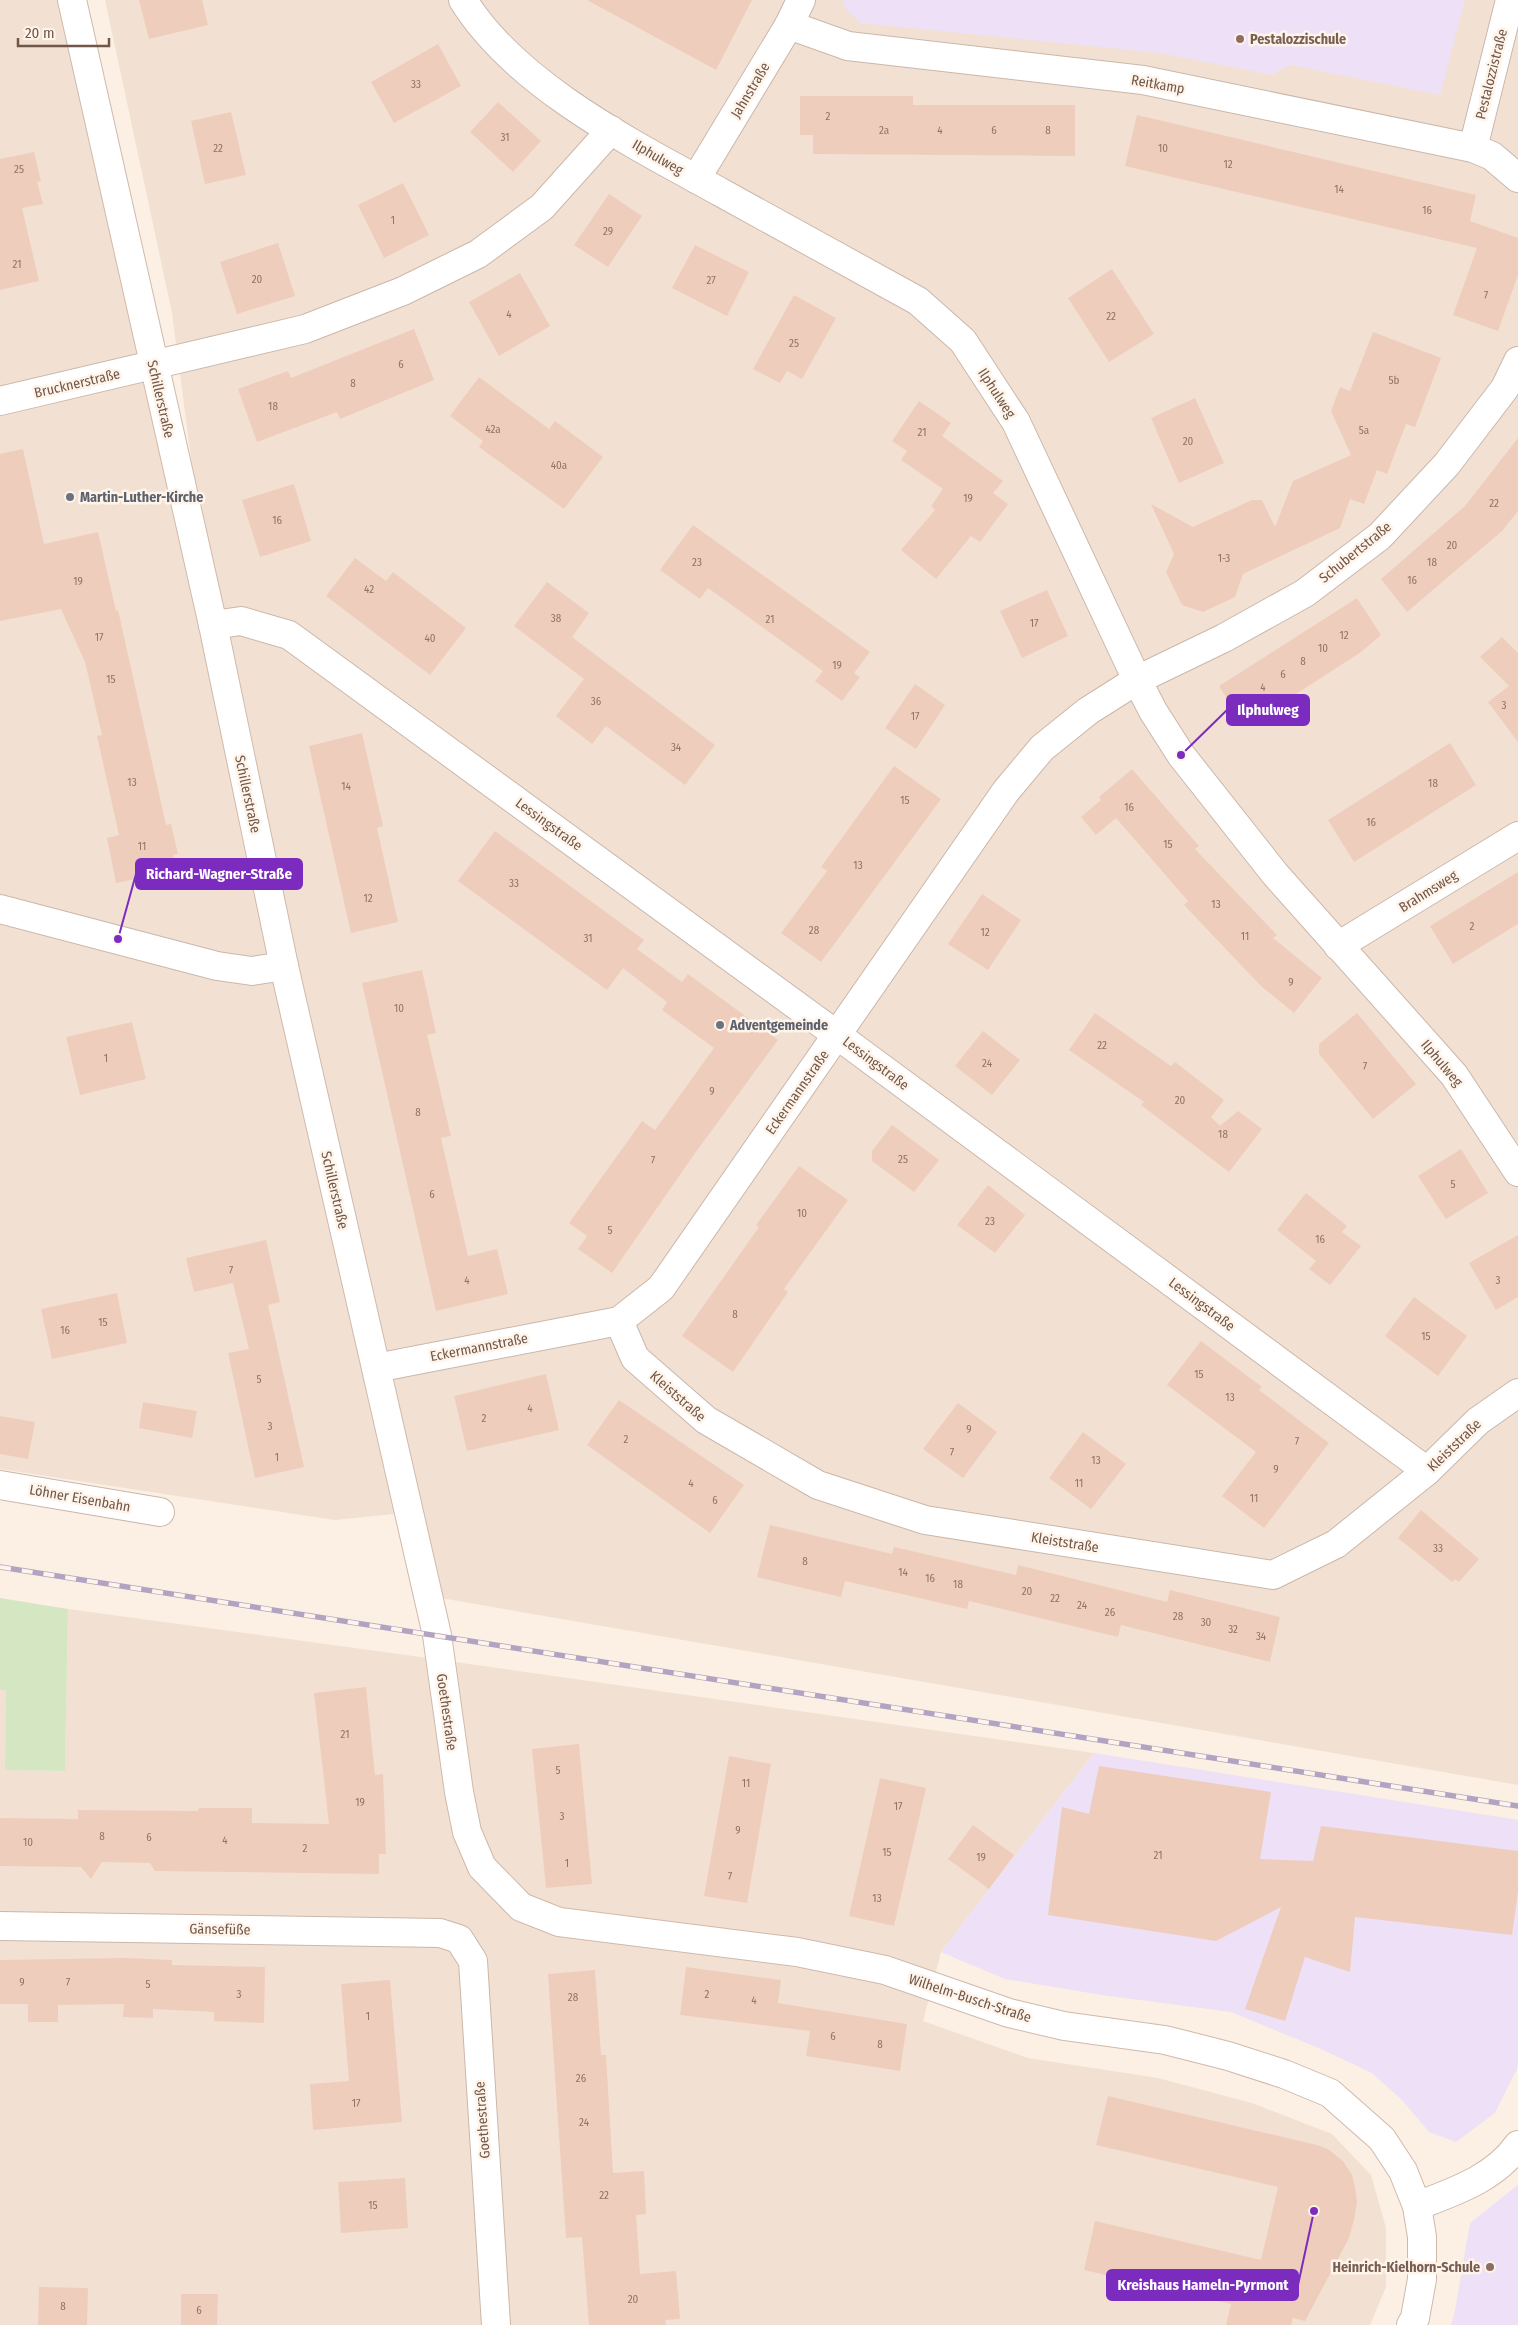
<svg xmlns="http://www.w3.org/2000/svg" width="1518" height="2325" font-family="'Fira Sans Condensed',sans-serif">
  <style>
    .residential { fill: #f2e1d2 }
    .education { fill: #ede0f7 }
    .green { fill: #d4e7c2 }
    .building { fill: #efcdbc }
    .lines { fill: none; stroke-linecap: round; stroke-linejoin: round }
    .street-casing { stroke: #cbb7aa; stroke-width: 30 }
    .secondary-casing { stroke: #d0b9ab; stroke-width: 30 }
    .street { stroke: #fff; stroke-width: 28 }
    .secondary { stroke: #fff; stroke-width: 28 }
    .rail-casing { stroke: #b2a3c3; stroke-width: 5.5 }
    .rail { stroke: #fef4e9; stroke-width: 4; stroke-dasharray: 11; stroke-linecap: butt }
    .education-dot { fill: #8d6e63; stroke: #fef4e9; stroke-width: 2 }
    .worship-dot { fill: #6b7280; stroke: #fef4e9; stroke-width: 2 }
    .labels { text-anchor: middle; stroke-width: 5; stroke-linejoin: round; paint-order: stroke }
    .number-label { font-size: 11px; fill: #907466 }
    .education-label { font-size: 14px; font-weight: bold; fill: #785e54; stroke: #fef4e9; text-anchor: start }
    .street-label { font-size: 14px; fill: #71564a; stroke: #fef4e9 }
    .worship-label { font-size: 14px; font-weight: bold; fill: #5b616d; stroke: #fef4e9; text-anchor: start }
    .leader { fill: none; stroke: #7b2cbf; stroke-width: 2 }
    .callout-dot { fill: #7b2cbf; stroke: #fef4e9; stroke-width: 2 }
    .callout { fill: #7b2cbf; stroke: #7b2cbf; stroke-width: 2 }
    .callout-label { font-size: 15px; text-anchor: middle; font-weight: bold; fill: #fff }
  </style>
  <rect width="100%" height="100%" fill="#fbf0e3"/>
  <g class="residential">
    <polygon points="0,0 71,0 404,1513 335,1520 0,1469"/>
    <polygon points="105,0 1518,0 1518,1785 435,1597 213,625 172,313"/>
    <polygon points="68,1609 406,1655 1094,1753 941,1952 923,2021 1028,2058 1158,2078 1252,2103 1332,2134 1371,2175 1386,2228 1386,2287 1370,2325 0,2325 0,1689 6,1690 5,1770 65,1771"/>
  </g>
  <g class="education">
    <polygon points="843,0 1465,0 1440,95 1290,65 1272,75 1160,53 861,23 844,7"/>
    <polygon points="1094,1753 1518,1820 1518,2060 1517,2069 1495,2113 1456,2142 1429,2132 1402,2100 1372,2073 1321,2049 1231,2012 1102,1995 1005,1979 941,1952"/>
    <polygon points="1518,2185 1518,2325 1451,2325 1455,2311 1470,2223"/>
  </g>
  <polygon class="green" points="0,1598 68,1609 65,1771 5,1770 6,1690 0,1690"/>
  <g class="building">
    <polygon points="139,0 202,0 208,25 149,39"/>
    <polygon points="587,0 752,0 716,70"/>
    <polygon points="438,44 461,86 394,123 371,82"/>
    <polygon points="800,96 913,96 913,105 1075,105 1075,156 813,154 813,135 800,135"/>
    <polygon points="498,102 541,141 513,172 470,132"/>
    <polygon points="231,112 246,175 205,184 191,121"/>
    <polygon points="1137,115 1476,195 1470,221 1518,238 1518,275 1498,331 1453,315 1477,248 1125,166"/>
    <polygon points="34,152 41,181 37,182 43,204 22,208 39,281 0,290 0,159"/>
    <polygon points="403,183 429,235 384,258 358,205"/>
    <polygon points="609,194 642,216 608,267 574,245"/>
    <polygon points="278,243 295,296 237,314 220,262"/>
    <polygon points="695,245 749,272 727,316 672,288"/>
    <polygon points="1112,269 1154,334 1109,362 1068,298"/>
    <polygon points="520,273 550,326 499,356 469,302"/>
    <polygon points="794,295 836,318 802,379 787,371 780,383 753,369"/>
    <polygon points="414,329 434,380 340,419 337,412 257,442 238,389 288,371 291,378"/>
    <polygon points="1373,332 1441,358 1415,427 1406,424 1387,474 1377,470 1364,504 1350,499 1340,528 1243,574 1235,597 1203,612 1182,605 1166,572 1174,554 1151,504 1193,527 1252,500 1262,500 1275,527 1293,481 1351,455 1331,411 1340,387 1350,391"/>
    <polygon points="479,377 549,429 555,421 603,457 564,509 479,447 483,441 450,416"/>
    <polygon points="1195,398 1224,463 1179,483 1151,418"/>
    <polygon points="919,401 951,423 942,436 1003,481 993,493 1008,504 980,542 971,536 936,579 901,550 935,510 931,506 943,489 901,460 907,451 892,441"/>
    <polygon points="1518,438 1518,511 1502,531 1407,612 1381,579 1465,506"/>
    <polygon points="23,449 44,544 98,532 116,611 118,610 166,825 171,824 178,854 173,855 176,871 116,883 107,838 119,835 97,736 102,735 85,662 61,609 0,621 0,454"/>
    <polygon points="294,484 311,541 260,557 242,500"/>
    <polygon points="693,525 870,652 854,673 860,677 842,701 815,681 823,671 776,637 708,588 700,599 660,570"/>
    <polygon points="355,558 386,581 393,572 466,628 430,675 326,596"/>
    <polygon points="547,582 589,613 572,637 715,745 685,785 606,726 592,744 556,716 584,679 514,626"/>
    <polygon points="1047,590 1068,636 1022,658 1000,611"/>
    <polygon points="1357,598 1381,635 1361,652 1245,727 1219,686"/>
    <polygon points="1502,637 1518,653 1518,742 1488,702 1509,686 1480,657"/>
    <polygon points="915,684 945,705 916,749 885,728"/>
    <polygon points="362,733 383,826 377,828 398,922 351,933 309,746"/>
    <polygon points="1450,743 1476,785 1354,862 1328,820"/>
    <polygon points="894,766 941,799 821,962 781,933 827,871 821,867"/>
    <polygon points="1132,769 1199,846 1195,849 1277,935 1273,938 1322,978 1294,1013 1261,986 1184,905 1188,901 1116,818 1096,835 1081,817 1101,800 1099,797"/>
    <polygon points="495,831 644,940 637,949 682,982 688,974 778,1040 693,1156 612,1273 578,1249 587,1236 569,1223 642,1121 655,1130 714,1048 662,1010 667,1002 623,968 607,990 458,881"/>
    <polygon points="1518,872 1518,924 1453,964 1430,926"/>
    <polygon points="982,894 1021,920 988,970 948,944"/>
    <polygon points="422,970 436,1033 427,1035 451,1136 441,1138 468,1256 497,1249 508,1294 436,1311 362,983"/>
    <polygon points="1095,1013 1171,1066 1175,1062 1224,1100 1211,1117 1220,1126 1238,1111 1262,1129 1229,1172 1141,1105 1144,1102 1069,1050"/>
    <polygon points="1357,1013 1416,1084 1373,1119 1319,1054 1319,1044"/>
    <polygon points="132,1022 146,1079 80,1095 66,1037"/>
    <polygon points="983,1031 1020,1060 992,1095 955,1066"/>
    <polygon points="892,1125 939,1160 914,1192 872,1161 872,1151"/>
    <polygon points="1461,1149 1488,1193 1446,1219 1418,1176"/>
    <polygon points="799,1166 848,1200 784,1289 788,1292 733,1372 682,1336 759,1227 756,1225"/>
    <polygon points="988,1185 1025,1215 995,1253 957,1225"/>
    <polygon points="1306,1193 1347,1226 1342,1232 1361,1246 1330,1285 1309,1269 1316,1261 1277,1230"/>
    <polygon points="1518,1235 1518,1297 1496,1310 1469,1263"/>
    <polygon points="266,1240 280,1302 268,1305 304,1467 255,1478 228,1353 249,1349 233,1283 194,1292 186,1258"/>
    <polygon points="117,1293 127,1343 52,1359 41,1309"/>
    <polygon points="1414,1297 1467,1336 1438,1376 1385,1336"/>
    <polygon points="1201,1341 1262,1387 1259,1390 1329,1443 1264,1528 1222,1496 1256,1452 1167,1385"/>
    <polygon points="546,1374 559,1430 467,1451 454,1396"/>
    <polygon points="619,1400 744,1485 710,1533 587,1445"/>
    <polygon points="143,1402 197,1411 192,1438 139,1428"/>
    <polygon points="958,1403 997,1432 963,1478 923,1449"/>
    <polygon points="0,1416 35,1422 28,1459 0,1454"/>
    <polygon points="1083,1432 1126,1464 1091,1509 1049,1478"/>
    <polygon points="1421,1510 1479,1559 1459,1582 1455,1579 1452,1582 1398,1538"/>
    <polygon points="770,1525 892,1554 894,1547 1016,1575 1018,1565 1167,1602 1170,1590 1280,1617 1270,1662 1121,1625 1118,1637 969,1601 967,1609 845,1581 841,1597 757,1577"/>
    <polygon points="366,1687 375,1775 383,1774 386,1854 379,1854 379,1874 155,1871 150,1863 102,1862 91,1879 81,1867 0,1866 0,1818 78,1819 78,1810 198,1811 199,1808 252,1808 252,1823 329,1824 314,1693"/>
    <polygon points="579,1744 592,1884 546,1888 532,1749"/>
    <polygon points="729,1756 771,1764 747,1903 704,1896"/>
    <polygon points="1099,1766 1271,1792 1260,1859 1313,1861 1321,1826 1518,1851 1518,1891 1512,1935 1355,1917 1350,1972 1305,1957 1285,2021 1245,2009 1281,1907 1216,1941 1048,1915 1062,1807 1089,1814"/>
    <polygon points="880,1778 926,1788 894,1926 849,1916"/>
    <polygon points="973,1825 1014,1855 989,1889 948,1859"/>
    <polygon points="125,1958 172,1960 172,1965 265,1967 264,2023 214,2021 214,2012 153,2009 153,2018 123,2017 124,2004 58,2005 58,2022 28,2022 28,2004 0,2004 0,1960"/>
    <polygon points="686,1967 781,1980 778,2003 907,2024 900,2071 806,2056 810,2031 680,2015"/>
    <polygon points="595,1970 601,2055 606,2055 613,2173 644,2171 646,2214 636,2215 640,2274 676,2271 680,2319 665,2320 666,2325 589,2325 582,2237 566,2238 548,1974"/>
    <polygon points="390,1980 402,2122 313,2130 310,2084 349,2081 341,1984"/>
    <polygon points="1108,2096 1317,2145 1328,2149 1343,2161 1352,2175 1355,2187 1357,2203 1354,2220 1349,2238 1305,2321 1293,2318 1291,2325 1226,2325 1231,2304 1084,2270 1095,2221 1261,2260 1278,2187 1096,2145"/>
    <polygon points="405,2178 408,2228 341,2233 338,2182"/>
    <polygon points="39,2287 88,2288 87,2325 38,2325"/>
    <polygon points="181,2294 218,2294 217,2325 181,2325"/>
  </g>
  <g class="lines">
    <defs>
      <g id="street">
        <path d="M463 0C516 86 635 145 722 193 787 229 852 265 918 301L963 341 1016 422 1137 680 1153 711 1181 755 1275 874 1454 1075 1518 1172"/>
        <polyline points="789,25 848,46 1143,80 1473,148 1492,156 1518,178"/>
        <polyline points="1473,148 1510,0"/>
        <polyline points="696,179 789,25 801,0"/>
        <polyline points="0,401 305,329 403,291 478,254 542,207 611,130"/>
        <polyline points="213,625 241,621 289,635 837,1035 1427,1471"/>
        <polyline points="0,909 217,966 252,971 284,966"/>
        <polyline points="1338,946 1518,836"/>
        <polyline points="619,1321 635,1358 706,1420 818,1485 925,1520 1273,1575 1336,1544 1427,1471 1478,1421 1518,1393"/>
        <polyline points="376,1368 619,1321 661,1288 1006,791 1042,748 1088,711 1137,680 1224,638 1305,593 1380,536 1447,464 1505,388 1518,361"/>
        <polyline points="0,1485 160,1512"/>
        <polyline points="0,1926 440,1933 459,1939 473,1961 496,2325"/>
      </g>
      <g id="secondary">
        <polyline points="72,0 213,625 284,966 437,1635 459,1792 467,1832 482,1867 521,1907 559,1922 797,1952 885,1970 1009,2013 1064,2026 1165,2040 1228,2056 1284,2074 1330,2093 1382,2139 1403,2171 1417,2206 1422,2237 1422,2279 1415,2318 1411,2325"/>
        <path d="M1417 2206C1453 2192 1494 2179 1518 2145"/>
      </g>
    </defs>
    <use href="#street" class="street-casing"/>
    <use href="#secondary" class="secondary-casing"/>
    <use href="#street" class="street"/>
    <use href="#secondary" class="secondary"/>
    <defs>
      <polyline id="rail" points="0,1567 1518,1806"/>
    </defs>
    <use href="#rail" class="rail-casing"/>
    <use href="#rail" class="rail"/>
  </g>
  <g class="education-dot">
    <circle cx="1240" cy="39" r="5"/>
    <circle cx="1490" cy="2267" r="5"/>
  </g>
  <g class="worship-dot">
    <circle cx="70" cy="497" r="5"/>
    <circle cx="720" cy="1025" r="5"/>
  </g>
  <g class="labels">
    <g class="number-label">
      <text x="416" y="88">33</text>
      <text x="828" y="120">2</text>
      <text x="884" y="134">2a</text>
      <text x="940" y="134">4</text>
      <text x="994" y="134">6</text>
      <text x="1048" y="134">8</text>
      <text x="505" y="141">31</text>
      <text x="218" y="152">22</text>
      <text x="1163" y="152">10</text>
      <text x="1228" y="168">12</text>
      <text x="19" y="173">25</text>
      <text x="1339" y="193">14</text>
      <text x="1427" y="214">16</text>
      <text x="393" y="224">1</text>
      <text x="608" y="235">29</text>
      <text x="17" y="268">21</text>
      <text x="257" y="283">20</text>
      <text x="711" y="284">27</text>
      <text x="1486" y="299">7</text>
      <text x="509" y="318">4</text>
      <text x="1111" y="320">22</text>
      <text x="794" y="347">25</text>
      <text x="401" y="368">6</text>
      <text x="1394" y="384">5b</text>
      <text x="353" y="387">8</text>
      <text x="273" y="410">18</text>
      <text x="493" y="433">42a</text>
      <text x="1364" y="434">5a</text>
      <text x="922" y="436">21</text>
      <text x="1188" y="445">20</text>
      <text x="559" y="469">40a</text>
      <text x="968" y="502">19</text>
      <text x="1494" y="507">22</text>
      <text x="277" y="524">16</text>
      <text x="1452" y="549">20</text>
      <text x="1224" y="562">1-3</text>
      <text x="697" y="566">23</text>
      <text x="1432" y="566">18</text>
      <text x="1412" y="584">16</text>
      <text x="78" y="585">19</text>
      <text x="369" y="593">42</text>
      <text x="556" y="622">38</text>
      <text x="770" y="623">21</text>
      <text x="1034" y="627">17</text>
      <text x="1344" y="639">12</text>
      <text x="99" y="641">17</text>
      <text x="430" y="642">40</text>
      <text x="1323" y="652">10</text>
      <text x="1303" y="665">8</text>
      <text x="837" y="669">19</text>
      <text x="1283" y="678">6</text>
      <text x="111" y="683">15</text>
      <text x="1263" y="691">4</text>
      <text x="596" y="705">36</text>
      <text x="1504" y="709">3</text>
      <text x="915" y="720">17</text>
      <text x="676" y="751">34</text>
      <text x="132" y="786">13</text>
      <text x="1433" y="787">18</text>
      <text x="346" y="790">14</text>
      <text x="905" y="804">15</text>
      <text x="1129" y="811">16</text>
      <text x="1371" y="826">16</text>
      <text x="1168" y="848">15</text>
      <text x="142" y="850">11</text>
      <text x="858" y="869">13</text>
      <text x="514" y="887">33</text>
      <text x="368" y="902">12</text>
      <text x="1216" y="908">13</text>
      <text x="1472" y="930">2</text>
      <text x="814" y="934">28</text>
      <text x="985" y="936">12</text>
      <text x="1245" y="940">11</text>
      <text x="588" y="942">31</text>
      <text x="1291" y="986">9</text>
      <text x="399" y="1012">10</text>
      <text x="1102" y="1049">22</text>
      <text x="106" y="1062">1</text>
      <text x="987" y="1067">24</text>
      <text x="1365" y="1070">7</text>
      <text x="712" y="1095">9</text>
      <text x="1180" y="1104">20</text>
      <text x="418" y="1116">8</text>
      <text x="1223" y="1138">18</text>
      <text x="903" y="1163">25</text>
      <text x="653" y="1164">7</text>
      <text x="1453" y="1188">5</text>
      <text x="432" y="1198">6</text>
      <text x="802" y="1217">10</text>
      <text x="990" y="1225">23</text>
      <text x="610" y="1234">5</text>
      <text x="1320" y="1243">16</text>
      <text x="231" y="1274">7</text>
      <text x="467" y="1284">4</text>
      <text x="1498" y="1284">3</text>
      <text x="735" y="1318">8</text>
      <text x="103" y="1326">15</text>
      <text x="65" y="1334">16</text>
      <text x="1426" y="1340">15</text>
      <text x="1199" y="1378">15</text>
      <text x="259" y="1383">5</text>
      <text x="1230" y="1401">13</text>
      <text x="530" y="1412">4</text>
      <text x="484" y="1422">2</text>
      <text x="270" y="1430">3</text>
      <text x="969" y="1433">9</text>
      <text x="626" y="1443">2</text>
      <text x="1297" y="1445">7</text>
      <text x="952" y="1456">7</text>
      <text x="277" y="1461">1</text>
      <text x="1096" y="1464">13</text>
      <text x="1276" y="1473">9</text>
      <text x="691" y="1487">4</text>
      <text x="1079" y="1487">11</text>
      <text x="1254" y="1502">11</text>
      <text x="715" y="1504">6</text>
      <text x="1438" y="1552">33</text>
      <text x="805" y="1565">8</text>
      <text x="903" y="1576">14</text>
      <text x="930" y="1582">16</text>
      <text x="958" y="1588">18</text>
      <text x="1027" y="1595">20</text>
      <text x="1055" y="1602">22</text>
      <text x="1082" y="1609">24</text>
      <text x="1110" y="1616">26</text>
      <text x="1178" y="1620">28</text>
      <text x="1206" y="1626">30</text>
      <text x="1233" y="1633">32</text>
      <text x="1261" y="1640">34</text>
      <text x="345" y="1738">21</text>
      <text x="558" y="1774">5</text>
      <text x="746" y="1787">11</text>
      <text x="360" y="1806">19</text>
      <text x="898" y="1810">17</text>
      <text x="562" y="1820">3</text>
      <text x="738" y="1834">9</text>
      <text x="102" y="1840">8</text>
      <text x="149" y="1841">6</text>
      <text x="225" y="1844">4</text>
      <text x="28" y="1846">10</text>
      <text x="305" y="1852">2</text>
      <text x="887" y="1856">15</text>
      <text x="1158" y="1859">21</text>
      <text x="981" y="1861">19</text>
      <text x="567" y="1867">1</text>
      <text x="730" y="1880">7</text>
      <text x="877" y="1902">13</text>
      <text x="22" y="1986">9</text>
      <text x="68" y="1986">7</text>
      <text x="148" y="1988">5</text>
      <text x="239" y="1998">3</text>
      <text x="707" y="1998">2</text>
      <text x="573" y="2001">28</text>
      <text x="754" y="2004">4</text>
      <text x="368" y="2020">1</text>
      <text x="833" y="2040">6</text>
      <text x="880" y="2048">8</text>
      <text x="581" y="2082">26</text>
      <text x="356" y="2107">17</text>
      <text x="584" y="2126">24</text>
      <text x="604" y="2199">22</text>
      <text x="373" y="2209">15</text>
      <text x="633" y="2303">20</text>
      <text x="63" y="2310">8</text>
      <text x="199" y="2314">6</text>
    </g>
    <g class="education-label">
      <text x="1250" y="44">Pestalozzischule</text>
      <text x="1480" y="2272" text-anchor="end">Heinrich-Kielhorn-Schule</text>
    </g>
    <g class="street-label">
      <text transform="translate(1491 74) rotate(-76)" y="5">Pestalozzistraße</text>
      <text transform="translate(1158 84) rotate(10)" y="5">Reitkamp</text>
      <text transform="translate(750 90) rotate(-59)" y="5">Jahnstraße</text>
      <text transform="translate(658 157) rotate(30)" y="5">Ilphulweg</text>
      <text transform="translate(77 383) rotate(-13)" y="5">Brucknerstraße</text>
      <text transform="translate(997 393) rotate(57)" y="5">Ilphulweg</text>
      <text transform="translate(161 399) rotate(77)" y="5">Schillerstraße</text>
      <text transform="translate(1355 552) rotate(-39)" y="5">Schubertstraße</text>
      <text transform="translate(248 794) rotate(78)" y="5">Schillerstraße</text>
      <text transform="translate(549 824) rotate(36)" y="5">Lessingstraße</text>
      <text transform="translate(1428 891) rotate(-32)" y="5">Brahmsweg</text>
      <text transform="translate(876 1063) rotate(37)" y="5">Lessingstraße</text>
      <text transform="translate(1442 1063) rotate(50)" y="5">Ilphulweg</text>
      <text transform="translate(797 1092) rotate(-55)" y="5">Eckermannstraße</text>
      <text transform="translate(335 1190) rotate(77)" y="5">Schillerstraße</text>
      <text transform="translate(1202 1304) rotate(37)" y="5">Lessingstraße</text>
      <text transform="translate(479 1347) rotate(-11)" y="5">Eckermannstraße</text>
      <text transform="translate(678 1396) rotate(41)" y="5">Kleiststraße</text>
      <text transform="translate(1454 1445) rotate(-44)" y="5">Kleiststraße</text>
      <text transform="translate(80 1498) rotate(10)" y="5">Löhner Eisenbahn</text>
      <text transform="translate(1065 1542) rotate(9)" y="5">Kleiststraße</text>
      <text transform="translate(447 1712) rotate(82)" y="5">Goethestraße</text>
      <text transform="translate(220 1929) rotate(1)" y="5">Gänsefüße</text>
      <text transform="translate(970 1998) rotate(18)" y="5">Wilhelm-Busch-Straße</text>
      <text transform="translate(482 2120) rotate(-94)" y="5">Goethestraße</text>
    </g>
    <g class="worship-label">
      <text x="80" y="502">Martin-Luther-Kirche</text>
      <text x="730" y="1030">Adventgemeinde</text>
    </g>
  </g>
  <path class="leader" d="M1181 755L1227 710M118 939L136 874M1314 2211L1298 2285"/>
  <g class="callout-dot">
    <circle cx="1181" cy="755" r="5"/>
    <circle cx="118" cy="939" r="5"/>
    <circle cx="1314" cy="2211" r="5"/>
  </g>
  <g class="callout">
    <rect x="1227" y="695" width="82" height="30" rx="5"/>
    <rect x="136" y="859" width="166" height="30" rx="5"/>
    <rect x="1107" y="2270" width="191" height="30" rx="5"/>
  </g>
  <g class="callout-label">
    <text x="1268" y="715">Ilphulweg</text>
    <text x="219" y="879">Richard-Wagner-Straße</text>
    <text x="1203" y="2290">Kreishaus Hameln-Pyrmont</text>
  </g>
  <path d="M18 38v8h91v-8" fill="none" stroke="#71564a" stroke-width="2.5"/>
  <text x="25" y="38" font-size="15" fill="#71564a" stroke="#fef4e9" stroke-width="4" paint-order="stroke">20 m</text>
</svg>
